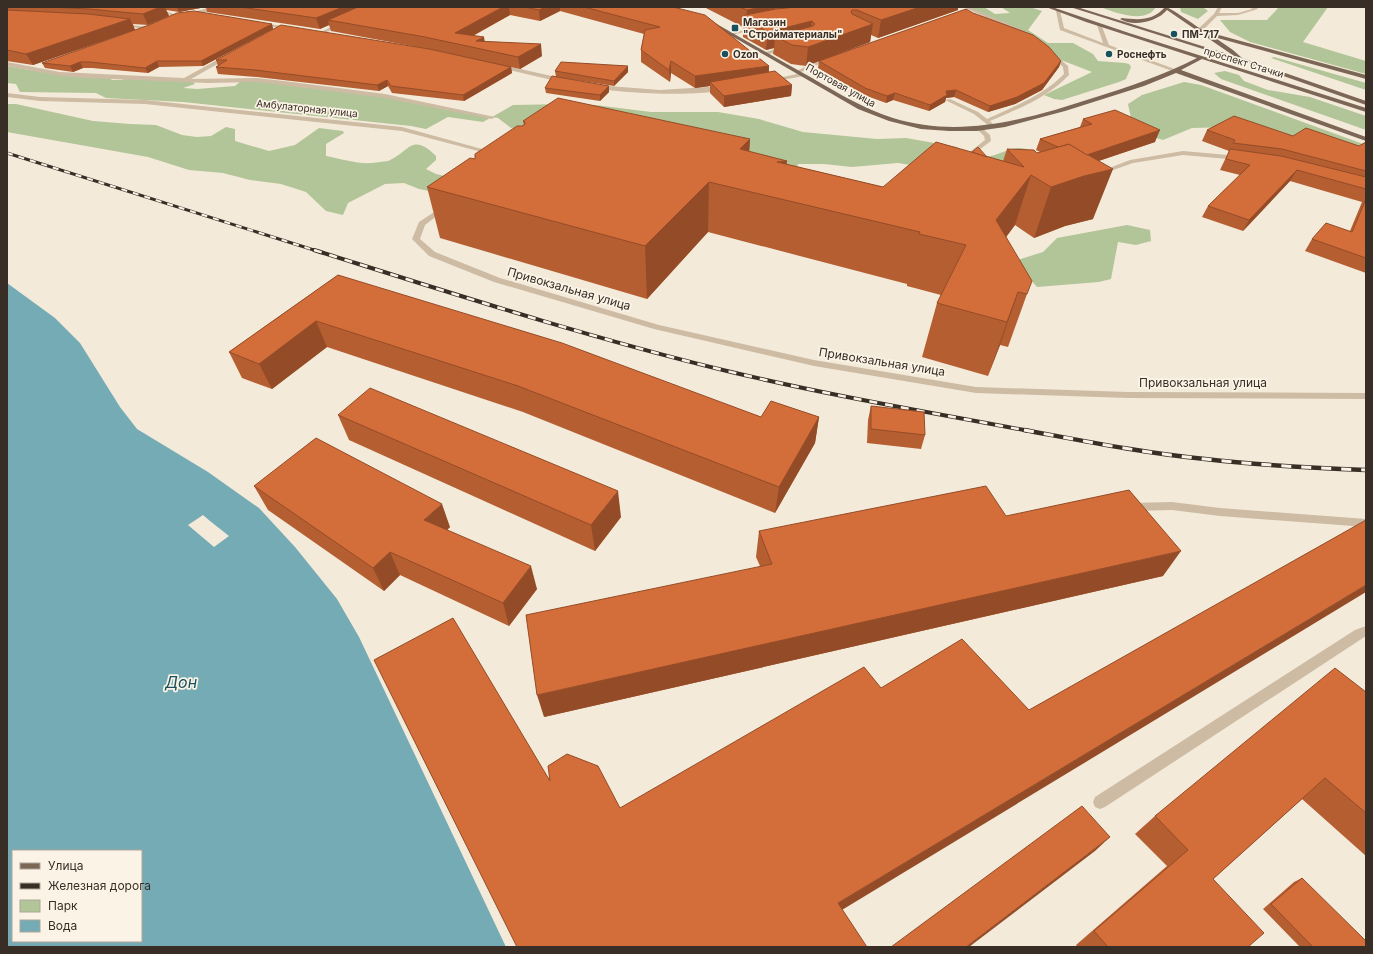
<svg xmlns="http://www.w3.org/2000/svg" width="1373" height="954" font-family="Inter,sans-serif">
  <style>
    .green { fill: #b1c598 }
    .water { fill: #75abb4; fill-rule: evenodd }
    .pier { fill: #f4ead9 }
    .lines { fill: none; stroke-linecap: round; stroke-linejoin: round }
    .minor { fill: #cdbba4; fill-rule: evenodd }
    .major { fill: #7c6656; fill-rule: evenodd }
    .rail-far2-casing { stroke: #382e26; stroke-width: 3 }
    .rail-far1-casing { stroke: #382e26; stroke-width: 4 }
    .rail-casing { stroke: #382e26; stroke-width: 4.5 }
    .rail-far2 { stroke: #fbf4e6; stroke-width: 2; stroke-dasharray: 6; stroke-linecap: butt }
    .rail-far1 { stroke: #fbf4e6; stroke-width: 2.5; stroke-dasharray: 8; stroke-linecap: butt }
    .rail { stroke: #fbf4e6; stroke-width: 3; stroke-dasharray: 10; stroke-linecap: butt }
    .wall { fill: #b55e31 }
    .shaded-wall { fill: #944c28 }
    .building { fill: #d36d39; stroke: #944c28 }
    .poi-dot { fill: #17525e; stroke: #fbf4e6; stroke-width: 1.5 }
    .labels { text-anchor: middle; stroke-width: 3.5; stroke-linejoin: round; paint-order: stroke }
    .far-poi-label { font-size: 10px; font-weight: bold; fill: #382e26; stroke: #fbf4e6; text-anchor: start }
    .far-street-label { font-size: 10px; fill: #382e26; stroke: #fbf4e6 }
    .street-label { font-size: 12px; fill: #382e26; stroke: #fbf4e6 }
    .near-water-label { font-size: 16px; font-style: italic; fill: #17525e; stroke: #fbf4e6 }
  </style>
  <rect width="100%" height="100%" fill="#f4ead9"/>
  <g class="green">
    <polygon points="968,7 984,7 995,14 1010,13 1001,7 1030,7 1042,11 1028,30 1048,43 1073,43 1093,54 1098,61 1125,63 1129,64 1131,67 1126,79 1119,82 1062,100 1054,99 1044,95 1092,72 1061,60 1024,32"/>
    <path d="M1108 7H1156C1146 24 1116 13 1103 8Z"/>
    <polygon points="1180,7 1203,7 1208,11 1198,19 1181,12"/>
    <path d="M1279 7H1328L1303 42 1366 61V74L1250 42 1230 32 1220 20C1236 20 1251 20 1267 20Z"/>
    <polygon points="1274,57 1366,83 1366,90 1271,58"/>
    <polygon points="7,66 58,75 113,77 111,80 122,80 126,78 191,80 195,84 183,88 197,89 235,86 241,81 256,81 383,97 490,118 483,122 448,117 426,129 411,126 183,102 106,98 96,93 20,92 16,84 7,83"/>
    <polygon points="1225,71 1239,75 1244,81 1268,90 1310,97 1366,116 1366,130 1221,79 1214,73"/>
    <polygon points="1184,82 1201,85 1366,145 1366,157 1234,127 1192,128 1163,140 1150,136 1132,123 1128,104 1142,95"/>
    <path d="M7 104H16L93 121 130 124 156 125 182 135 197 137 211 136 226 127 235 129V141L269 151 295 145 319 128 343 131 344 133 326 144V156C341 159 357 164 372 163 377 162 383 162 388 161 410 152 411 132 436 156V160L426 169 436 174 461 180 439 193 419 189 404 183 385 184 348 203 343 215 326 211 306 192 281 184 250 180 223 173 189 170 148 157 7 132Z"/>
    <path d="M566 104 595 105 651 112H718L759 119 803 132 877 139 906 138 957 147C964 153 977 157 986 157 997 156 1008 148 1020 148 1032 149 1041 155 1051 162L923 167 898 163 852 167 824 164H798L794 174 530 127 511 128 498 118 492 117 513 105Z"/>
    <polygon points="1127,225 1150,230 1151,241 1136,245 1118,242 1111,279 1099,282 1037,287 1014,261 1043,252 1057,238"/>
  </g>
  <path class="water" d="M7 283 55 318 80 343 120 407 137 429 208 472 259 508 295 547 337 599 359 637 506 947H7ZM13 851H141V941H13Z"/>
  <polygon class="pier" points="203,515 210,521 229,536 214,547 188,525"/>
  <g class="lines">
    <g class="minor">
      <polygon points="145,7 152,7 180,16 176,17"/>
      <path d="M210 7H216C209 12 193 19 185 15Z"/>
      <polygon points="963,7 969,7 1025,31 1034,39 1030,40 1021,33"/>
      <polygon points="1218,7 1222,7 1219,13 1238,13 1252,9 1250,7 1256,7 1258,9 1238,15 1217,16 1201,32 1197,32 1197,30 1214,14"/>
      <polygon points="1058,10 1060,11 1064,28 1103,43 1097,25 1101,24 1109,45 1180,71 1175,72 1060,30 1056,11"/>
      <polygon points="341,22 345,23 323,34 319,33"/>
      <polygon points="260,23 292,27 294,28 292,29 258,25"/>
      <polygon points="122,24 149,27 151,28 149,29 120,26"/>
      <polygon points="756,27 758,29 731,35 729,34"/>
      <polygon points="786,46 789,48 788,49 765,55 762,53"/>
      <path d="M1051 51 1068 66 1069 75C1047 98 1018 109 990 121L994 125 993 126H989L974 114 945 100 950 99 978 112 987 119C1014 106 1043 96 1064 74L1063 67 1048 53Z"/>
      <polygon points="228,54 231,56 230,57 191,79 257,78 292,82 385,94 495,117 492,119 385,98 257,82 208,83 86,78 60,76 7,66 7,62 60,72 184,78"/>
      <polygon points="830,56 835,57 799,73 794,72"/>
      <polygon points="498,64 565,79 568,81 565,83 496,67 495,66"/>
      <polygon points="802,73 804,74 804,76 771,82 768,80"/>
      <path d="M596 85 660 90 723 86 726 88C710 98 616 93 594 88L593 87Z"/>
      <polygon points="7,93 40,97 145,100 402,127 482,149 491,157 488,161 484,161 485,157 478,151 402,131 145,104 40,101 7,97"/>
      <polygon points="978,128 982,128 990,135 991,141 971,156 967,156 967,154 985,140 984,136 978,130"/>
      <polygon points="1183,151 1239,156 1242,158 1239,160 1183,155 1133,163 1099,175 1096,173 1130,160"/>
      <polygon points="445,205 447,206 447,208 425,225 420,239 435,252 500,278 659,325 814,360 976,387 1128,392 1366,393 1366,399 1128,398 976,393 814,366 654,329 494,282 429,256 412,239 419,222"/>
      <polygon points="1172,502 1220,508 1366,519 1366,527 1220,516 1172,510 1131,511 1127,510 1126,507 1127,504 1131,503"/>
      <polygon points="1366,626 1366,636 1105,807 1100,809 1095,807 1093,802 1095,797 1355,630"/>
    </g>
    <g class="major">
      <path d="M1046 7H1052L1129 33 1366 108V112L1202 59 1181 70 1366 137V141L1176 73 1144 86 1065 111 1005 127 977 131H949L921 129 889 121 858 109 711 24 715 23C747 41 779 60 812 78 838 93 864 109 893 118 961 139 1028 119 1093 98 1129 87 1163 75 1197 58L1086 22Z"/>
      <path d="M1070 7H1077L1234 56 1167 10C1157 22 1133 27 1120 19L1122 18C1139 20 1153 21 1165 7 1170 7 1196 26 1204 31L1366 75V79L1214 37 1233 50 1242 58 1366 101V105L1241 61Z"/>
    </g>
    <defs>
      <polyline id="rail-far2" points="7,153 317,251"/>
      <path id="rail-far1" d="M314 250C451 293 587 337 727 371 827 395 928 412 1029 431"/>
      <path id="rail" d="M1024 430C1084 441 1144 453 1205 459 1258 465 1312 468 1366 470"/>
    </defs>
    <use href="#rail-far2" class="rail-far2-casing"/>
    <use href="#rail-far1" class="rail-far1-casing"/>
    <use href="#rail" class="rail-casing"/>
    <use href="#rail-far2" class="rail-far2"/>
    <use href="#rail-far1" class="rail-far1"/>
    <use href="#rail" class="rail"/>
  </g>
  <g class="wall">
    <polygon points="7,7 673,7 769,66 769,72 792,85 791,96 724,107 710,93 710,86 695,88 671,73 670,82 641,62 641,50 644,34 560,11 540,21 510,15 473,36 485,42 542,56 520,69 511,67 512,73 464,101 392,93 388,86 379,91 257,77 218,74 216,67 218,66 216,60 487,62 428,49 331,31 329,25 320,29 207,12 206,7 179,12 166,10 169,16 148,25 133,24 135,30 33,65 7,61"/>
    <polygon points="704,7 958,7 958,10 878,38 871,35 870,42 806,66 791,64 773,54 774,48 766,50 743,37 743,27"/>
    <polygon points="973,13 1061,61 1059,67 1042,90 1015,104 988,112 954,97 946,98 945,102 929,111 893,100 886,103 864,95 818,68 819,61"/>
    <polygon points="272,24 273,29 203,66 159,67 148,73 92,68 83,68 73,72 45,68 42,63"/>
    <polygon points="555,71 628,72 614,86 556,77"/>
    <polygon points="545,88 609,92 600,101 546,93"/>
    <polygon points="1083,119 1155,142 1098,161 1093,219 1065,226 1034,238 1015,225 1006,237 1027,294 1008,347 1000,345 988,376 922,357 937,303 941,295 907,286 907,284 708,232 647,299 440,238 427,187 475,159 524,125 523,121 750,139 749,151 786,164 883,187 987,157 1003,161 1007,149 1037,153 1040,152 1036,150 1040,139 1080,127"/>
    <polygon points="1207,130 1293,136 1359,146 1366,142 1366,273 1305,251 1312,239 1350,231 1362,202 1290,181 1243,231 1202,217 1208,206 1240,175 1220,170 1229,151 1202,141"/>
    <polygon points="338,275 761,417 819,417 815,443 775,513 523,412 327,347 272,389 242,378 229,352"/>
    <polygon points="871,406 925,435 921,449 867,443 868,420"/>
    <polygon points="338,415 621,517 595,551 349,440"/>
    <polygon points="254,486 450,527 447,530 537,589 509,626 400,575 384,591 268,510"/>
    <polygon points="1006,516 1163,576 544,717 760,566 756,557 759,531"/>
    <polygon points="1366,692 1366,856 1302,799 1213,879 1248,947 1077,947 1076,945 1167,866 1135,834 1155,816"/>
    <polygon points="1302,878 1366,947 1300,947 1263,909 1294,882"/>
  </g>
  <g class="shaded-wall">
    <polygon points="160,7 165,7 169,16 148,25 143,14"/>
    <polygon points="177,7 206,7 179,12"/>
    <polygon points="343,7 371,7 328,20 329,25 320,29 316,18"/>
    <polygon points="503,7 509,7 510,15 457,44 455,33"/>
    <polygon points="546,7 560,7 560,11 540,21 539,10"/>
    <polygon points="762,7 775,7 774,22 746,20 747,10"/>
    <polygon points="920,7 958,7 958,10 878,38 881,20"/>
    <polygon points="130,19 135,30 33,65 26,54"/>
    <polygon points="812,21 810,39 775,36 774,48 766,50 768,32"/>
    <polygon points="272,24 273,29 203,66 201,61"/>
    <polygon points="873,24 870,42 806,66 808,47"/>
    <polygon points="484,37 486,49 476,41"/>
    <polygon points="541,44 542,56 520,69 518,57"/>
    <polygon points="157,61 159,67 148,73 145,68"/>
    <polygon points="671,61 671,73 670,82 669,70"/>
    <polygon points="1061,61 1059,67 1042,90 1015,104 988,112 990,106"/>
    <polygon points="80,62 83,68 73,72 70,66"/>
    <polygon points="628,66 628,72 614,86 614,81"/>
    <polygon points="769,66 768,77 710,82 710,86 695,88 695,76"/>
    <polygon points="511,67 512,73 464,101 463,95"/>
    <polygon points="387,80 388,86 379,91 377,85"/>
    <polygon points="792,85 791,96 724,107 724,96"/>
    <polygon points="609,86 609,92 600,101 600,95"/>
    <polygon points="956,90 954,97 946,98 945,102 929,111 930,105 946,91"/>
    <polygon points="895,93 893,100 886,103 887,96"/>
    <polygon points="1160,130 1155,142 1075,169 1079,157"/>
    <polygon points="750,139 747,188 740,149"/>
    <polygon points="787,161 783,199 777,162"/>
    <polygon points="1113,169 1093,219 1065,226 1034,238 1051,187 1084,176"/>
    <polygon points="1297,170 1290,181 1243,231 1249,220"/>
    <polygon points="1031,175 1015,225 980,272 996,220"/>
    <polygon points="709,182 708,232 647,299 645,246"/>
    <polygon points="1018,292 1000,345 988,376 1007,322"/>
    <polygon points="316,321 327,347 272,389 259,364"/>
    <polygon points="819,417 815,443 775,513 779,487"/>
    <polygon points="618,491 621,517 595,551 591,525"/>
    <polygon points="442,504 450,527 433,544 424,520"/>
    <polygon points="1181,551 1163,576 544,717 537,695"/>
    <polygon points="390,552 400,575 384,591 373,568"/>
    <polygon points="531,566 537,589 509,626 503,603"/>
    <polygon points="1366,585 1366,592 832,916 838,903"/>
    <polygon points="1110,837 1095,851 969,947 966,947"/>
  </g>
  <g class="building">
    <polygon points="49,7 160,7 143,14 89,9"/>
    <polygon points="240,7 343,7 316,18"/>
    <polygon points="358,7 503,7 455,33 484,37 476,41 541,44 518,57 425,37 328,20"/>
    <polygon points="524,7 546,7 539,10"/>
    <polygon points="584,7 673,7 705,15 769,66 695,76 671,61 669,70 641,50 645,30 660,27"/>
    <polygon points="740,7 762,7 747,10"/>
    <polygon points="797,7 920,7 881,20 857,10 852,10 851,11 852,14 873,24 808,47 792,45 775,36 813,26 815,24 812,21 768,32 744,19 745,15 776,9"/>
    <polygon points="966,9 973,13 1033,35 1049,47 1061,61 1044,83 1017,97 990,106 956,90 946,91 947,95 930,105 895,93 887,96 865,88 819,61"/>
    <polygon points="7,10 88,14 130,19 26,54 7,50"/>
    <polygon points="194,11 272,24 201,61 157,61 145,68 90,62 80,62 70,66 42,63 149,25 177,13"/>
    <polygon points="281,25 429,49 511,67 463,95 391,86 387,80 377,85 255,70 216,67 227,60 216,60"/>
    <polygon points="561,62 628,66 614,81 555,71"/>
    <polygon points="775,71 792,85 724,96 710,82"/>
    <polygon points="552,76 609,86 600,95 545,88"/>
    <polygon points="558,98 750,139 740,149 787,161 777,162 883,187 936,142 1024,167 1007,149 1034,150 1037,153 1069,144 1113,169 1084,176 1051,187 1031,175 996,220 1032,281 1027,294 1018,292 1007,322 937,303 966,245 919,234 920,232 709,182 645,246 427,187 470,158 475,159 475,154 517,126 522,126 525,124 525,122 523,121"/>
    <polygon points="1115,110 1160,130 1087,155 1069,144 1058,147 1040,139 1092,124 1083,119"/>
    <polygon points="1234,116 1293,136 1306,128 1359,146 1366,142 1366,171 1282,149 1233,143 1235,140 1207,130"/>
    <polygon points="978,147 987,157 972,152"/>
    <polygon points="1230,149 1281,156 1366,177 1366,189 1297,170 1249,220 1208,206 1250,165 1226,159"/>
    <polygon points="1366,199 1366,258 1312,239 1326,223 1352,232"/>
    <polygon points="338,275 562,343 761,417 771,401 819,417 779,487 518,386 316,321 259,364 229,352"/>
    <polygon points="370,388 618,491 591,525 338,415"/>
    <polygon points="871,406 924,412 925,435 871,429"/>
    <polygon points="316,438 442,504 424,520 531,566 503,603 390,552 373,568 254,486"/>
    <polygon points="986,486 1006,516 1129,490 1181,551 537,695 526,615 772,564 759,531"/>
    <polygon points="1366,520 1366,585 838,903 867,947 517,947 374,660 453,618 550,781 548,766 567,754 598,766 620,808 864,667 881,688 962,639 1029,710"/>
    <polygon points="1335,668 1366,692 1366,813 1325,778 1213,879 1264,933 1248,947 1108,947 1094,931 1188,850 1155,816"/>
    <polygon points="1082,806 1110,837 966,947 891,947"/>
    <polygon points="1302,878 1366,941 1366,947 1313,947 1271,904"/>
  </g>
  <g class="poi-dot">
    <rect x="731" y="24" width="8" height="8" rx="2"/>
    <circle cx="1174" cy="34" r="4"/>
    <circle cx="725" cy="54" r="4"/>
    <circle cx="1109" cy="54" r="4"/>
  </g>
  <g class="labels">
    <g class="far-poi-label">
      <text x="743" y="26">Магазин<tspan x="743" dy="12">"Стройматериалы"</tspan></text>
      <text x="1182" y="38">ПМ-717</text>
      <text x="733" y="58">Ozon</text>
      <text x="1117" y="58">Роснефть</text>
    </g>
    <g class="far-street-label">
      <text transform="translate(1244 62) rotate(17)" y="4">проспект Стачки</text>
      <text transform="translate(841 85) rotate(29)" y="4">Портовая улица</text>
      <text transform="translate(307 108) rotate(6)" y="4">Амбулаторная улица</text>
    </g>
    <g class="street-label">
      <text transform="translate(569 289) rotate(16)" y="4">Привокзальная улица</text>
      <text transform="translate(882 362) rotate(9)" y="4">Привокзальная улица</text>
      <text x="1203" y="387">Привокзальная улица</text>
    </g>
    <g class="near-water-label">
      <text x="181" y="688">Дон</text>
    </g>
  </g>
  <rect width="1373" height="954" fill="none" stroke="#382e26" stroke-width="16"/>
  <rect x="12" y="850" width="130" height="92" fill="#fbf4e6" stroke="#ada599"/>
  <rect x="20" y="863" width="20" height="6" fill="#7c6656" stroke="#ada599"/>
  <text x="48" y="870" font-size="12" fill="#382e26">Улица</text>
  <rect x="20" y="883" width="20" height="6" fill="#382e26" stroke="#ada599"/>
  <text x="48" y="890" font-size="12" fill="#382e26">Железная дорога</text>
  <rect x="20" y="900" width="20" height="12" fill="#b1c598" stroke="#ada599"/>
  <text x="48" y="910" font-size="12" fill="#382e26">Парк</text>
  <rect x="20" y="920" width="20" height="12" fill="#75abb4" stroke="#ada599"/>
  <text x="48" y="930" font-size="12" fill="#382e26">Вода</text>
</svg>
